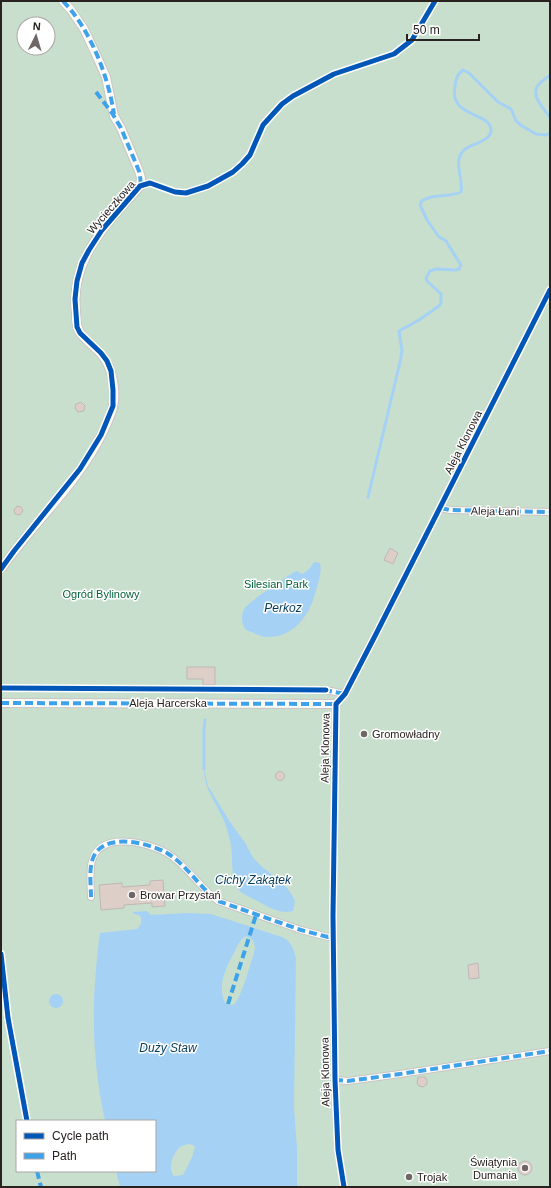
<svg xmlns="http://www.w3.org/2000/svg" width="551" height="1188" font-family="Helvetica,sans-serif">
  <style>
    .green { fill: #c9dfcd; fill-rule: evenodd }
    .water { fill: #a5d2f4; fill-rule: evenodd }
    .lines { fill: none; stroke-linecap: round; stroke-linejoin: round }
    .stream { stroke: #a5d2f4; stroke-width: 3 }
    .building { fill: #ddcec8; stroke: #bfb8b6 }
    .pedestrian-casing { stroke: #cbc5c2; stroke-width: 8 }
    .minor-casing { stroke: #cbc5c2; stroke-width: 10 }
    .pedestrian { stroke: #fdfcfb; stroke-width: 6 }
    .minor { stroke: #fdfcfb; stroke-width: 8 }
    .quiet { stroke: #3ea2ea; stroke-width: 4; stroke-dasharray: 8 4; stroke-linecap: butt }
    .cycleway-casing { stroke: #fff; stroke-width: 8 }
    .cycleway { stroke: #0057b8; stroke-width: 5 }
    .poi-dot { fill: #6e6765; stroke: #fff; stroke-width: 1.5 }
    .labels { text-anchor: middle; stroke-width: 3; stroke-linejoin: round; paint-order: stroke }
    .street-label { font-size: 11px; fill: #282220; stroke: #fff }
    .park-label { font-size: 11px; fill: #05623a; stroke: #fff }
    .poi-label { font-size: 11px; fill: #282220; stroke: #fff; text-anchor: start }
    .water-label { font-size: 12px; font-style: italic; fill: #043b5b; stroke: #fff }
  </style>
  <rect width="100%" height="100%" fill="#f1e8e5"/>
  <path class="green" d="M1 1H550V1187H1ZM24 24H48V48H24ZM17 1121H155V1171H17Z"/>
  <g class="water">
    <path d="M314 562 320 563C322 572 319 581 316 590 311 614 293 639 266 637 259 636 252 632 246 630 241 624 241 616 244 609 249 601 284 579 294 572L297 571 302 574C307 572 311 567 314 562Z"/>
    <path d="M204 769 208 786 230 822 246 844 248 849 250 851C253 863 275 875 284 885 289 889 292 895 295 901L293 911C281 914 272 909 261 903 255 899 248 897 242 893 230 883 233 860 231 846 230 840 228 832 226 826 219 805 204 792 204 769Z"/>
    <path d="M147 911 151 915 187 913 211 914 282 937C291 941 293 948 296 958L294 1107 297 1148V1187H120L116 1171H155V1121H105C91 1054 91 1000 100 933L137 929 141 924V918L139 915 134 914 133 912ZM246 936 253 940 255 947 254 953C251 962 241 999 234 1004 231 1006 228 1004 225 1003 217 984 226 968 235 951 238 945 240 939 246 936ZM189 1144 193 1145 195 1147 192 1157 183 1175 174 1176C167 1169 173 1153 180 1147 183 1145 186 1145 189 1144Z"/>
    <circle cx="56" cy="1001" r="7"/>
  </g>
  <g class="lines">
    <g class="stream">
      <path d="M550 75C547 78 543 80 540 83 528 94 544 109 550 117"/>
      <path d="M368 497 400 362 402 351 399 331 419 320 439 306 441 303V294L427 281 426 278 430 271 436 269 456 270 459 269 461 265 446 241 439 237 427 220 420 205 421 202C430 193 448 198 461 192 464 180 452 161 464 150 470 144 493 141 491 129 488 111 449 118 455 86 456 78 457 75 463 70L469 73 498 102 511 109 516 121 522 126 536 134 546 135 550 133"/>
      <polyline points="204,769 204,728 205,720"/>
    </g>
  </g>
  <g class="building">
    <polygon points="81,402 85,406 84,411 78,412 75,408 76,404"/>
    <polygon points="17,506 21,507 23,511 20,515 15,514 14,510"/>
    <polygon points="390,548 398,553 393,564 384,560"/>
    <polygon points="187,667 215,667 215,685 203,685 203,679 187,679"/>
    <circle cx="280" cy="776" r="4.5"/>
    <polygon points="163,880 165,906 152,907 152,903 124,905 124,908 101,910 99,885 122,883 122,887 150,885 150,881"/>
    <polygon points="478,963 479,978 469,979 468,965"/>
    <polygon points="418,1077 425,1077 427,1081 427,1084 423,1087 419,1086 417,1083"/>
    <circle cx="525" cy="1168" r="7"/>
  </g>
  <g class="lines">
    <defs>
      <g id="pedestrian">
        <polyline points="441,508 450,510 550,512"/>
        <polyline points="326,690 345,694"/>
        <path d="M91 897C91 886 89 872 92 861 100 831 147 842 167 853 187 865 199 887 218 901L301 930 328 937 333 936"/>
        <polyline points="335,1080 348,1081 400,1074 550,1051"/>
        <polyline points="344,1187 338,1150 335,1080 333,916 336,704 345,694 376,634 550,290"/>
      </g>
      <g id="minor">
        <path d="M1 569C34 522 79 483 104 430 107 423 111 415 113 407 117 391 112 365 100 353 94 346 86 341 81 334 76 328 76 318 76 311 70 258 109 222 140 186L141 178 139 171 121 128 114 116 106 77 98 59 84 29 71 10 63 1"/>
        <polyline points="1,703 336,704"/>
      </g>
    </defs>
    <use href="#pedestrian" class="pedestrian-casing"/>
    <use href="#minor" class="minor-casing"/>
    <use href="#pedestrian" class="pedestrian"/>
    <use href="#minor" class="minor"/>
    <g class="quiet">
      <path d="M63 1C90 29 108 75 114 114"/>
      <path d="M96 92 112 113 121 128 139 171C140 176 142 183 139 188"/>
      <polyline points="441,508 450,510 550,512"/>
      <polyline points="324,690 345,694"/>
      <polyline points="1,703 336,704"/>
      <path d="M91 897C91 886 89 872 92 861 100 831 147 842 167 853 187 865 199 887 218 901L301 930 328 937 333 936"/>
      <polyline points="228,1004 256,915"/>
      <polyline points="335,1080 348,1081 400,1074 550,1051"/>
      <polyline points="37,1171 41,1187"/>
    </g>
    <defs>
      <g id="cycleway">
        <polyline points="1,569 14,551 80,469 101,435 113,406 113,390 111,371 107,361 101,353 80,333 77,327 75,299 77,281 82,263 89,250 102,230 140,186 150,183 175,192 186,193 208,186 233,172 242,164 250,155 263,125 282,104 293,96 334,74 394,54 412,40 435,1"/>
        <polyline points="1,688 326,690"/>
        <polyline points="1,954 8,1018 27,1121"/>
        <polyline points="344,1187 338,1150 335,1080 333,916 336,704 345,694 376,634 550,290"/>
      </g>
    </defs>
    <use href="#cycleway" class="cycleway-casing"/>
    <use href="#cycleway" class="cycleway"/>
  </g>
  <g class="poi-dot">
    <circle cx="364" cy="734" r="4"/>
    <circle cx="132" cy="895" r="4"/>
    <circle cx="525" cy="1168" r="4"/>
    <circle cx="409" cy="1177" r="4"/>
  </g>
  <g class="labels">
    <g class="street-label">
      <text transform="translate(111 207) rotate(-49)" y="4">Wycieczkowa</text>
      <text transform="translate(463 442) rotate(-63)" y="4">Aleja Klonowa</text>
      <text transform="translate(495 511) rotate(1)" y="4">Aleja Łani</text>
      <text x="168" y="707">Aleja Harcerska</text>
      <text transform="translate(325 748) rotate(-89)" y="4">Aleja Klonowa</text>
      <text transform="translate(325 1072) rotate(-91)" y="4">Aleja Klonowa</text>
    </g>
    <g class="park-label">
      <text x="276" y="588">Silesian Park</text>
      <text x="101" y="598">Ogród Bylinowy</text>
    </g>
    <g class="poi-label">
      <text x="372" y="738">Gromowładny</text>
      <text x="140" y="899">Browar Przystań</text>
      <text x="517" y="1166" text-anchor="end">Świątynia<tspan x="517" dy="13">Dumania</tspan></text>
      <text x="417" y="1181">Trojak</text>
    </g>
    <g class="water-label">
      <text x="283" y="612">Perkoz</text>
      <text x="253" y="884">Cichy Zakątek</text>
      <text x="168" y="1052">Duży Staw</text>
    </g>
  </g>
  <rect width="551" height="1188" fill="none" stroke="#282220" stroke-width="4"/>
  <rect x="16" y="1120" width="140" height="52" fill="#ffffff" stroke="#a9a7a6"/>
  <rect x="24" y="1133" width="20" height="6" fill="#0057b8" stroke="#a9a7a6"/>
  <text x="52" y="1140" font-size="12" fill="#282220">Cycle path</text>
  <rect x="24" y="1153" width="20" height="6" fill="#3ea2ea" stroke="#a9a7a6"/>
  <text x="52" y="1160" font-size="12" fill="#282220">Path</text>
  <g transform="translate(36 36) rotate(5)"><circle r="19" fill="#ffffff" stroke="#a9a7a6"/>
  <path d="M0-3L7 15L0 10L-7 15Z" fill="#6e6765"/>
  <text y="-6" font-size="11" font-weight="bold" text-anchor="middle" fill="#282220">N</text>
  </g>
  <path d="M407 34v6h72v-6" fill="none" stroke="#282220" stroke-width="2"/>
  <text x="413" y="34" font-size="12" fill="#282220" stroke="#ffffff" stroke-width="3" paint-order="stroke">50 m</text>
</svg>
